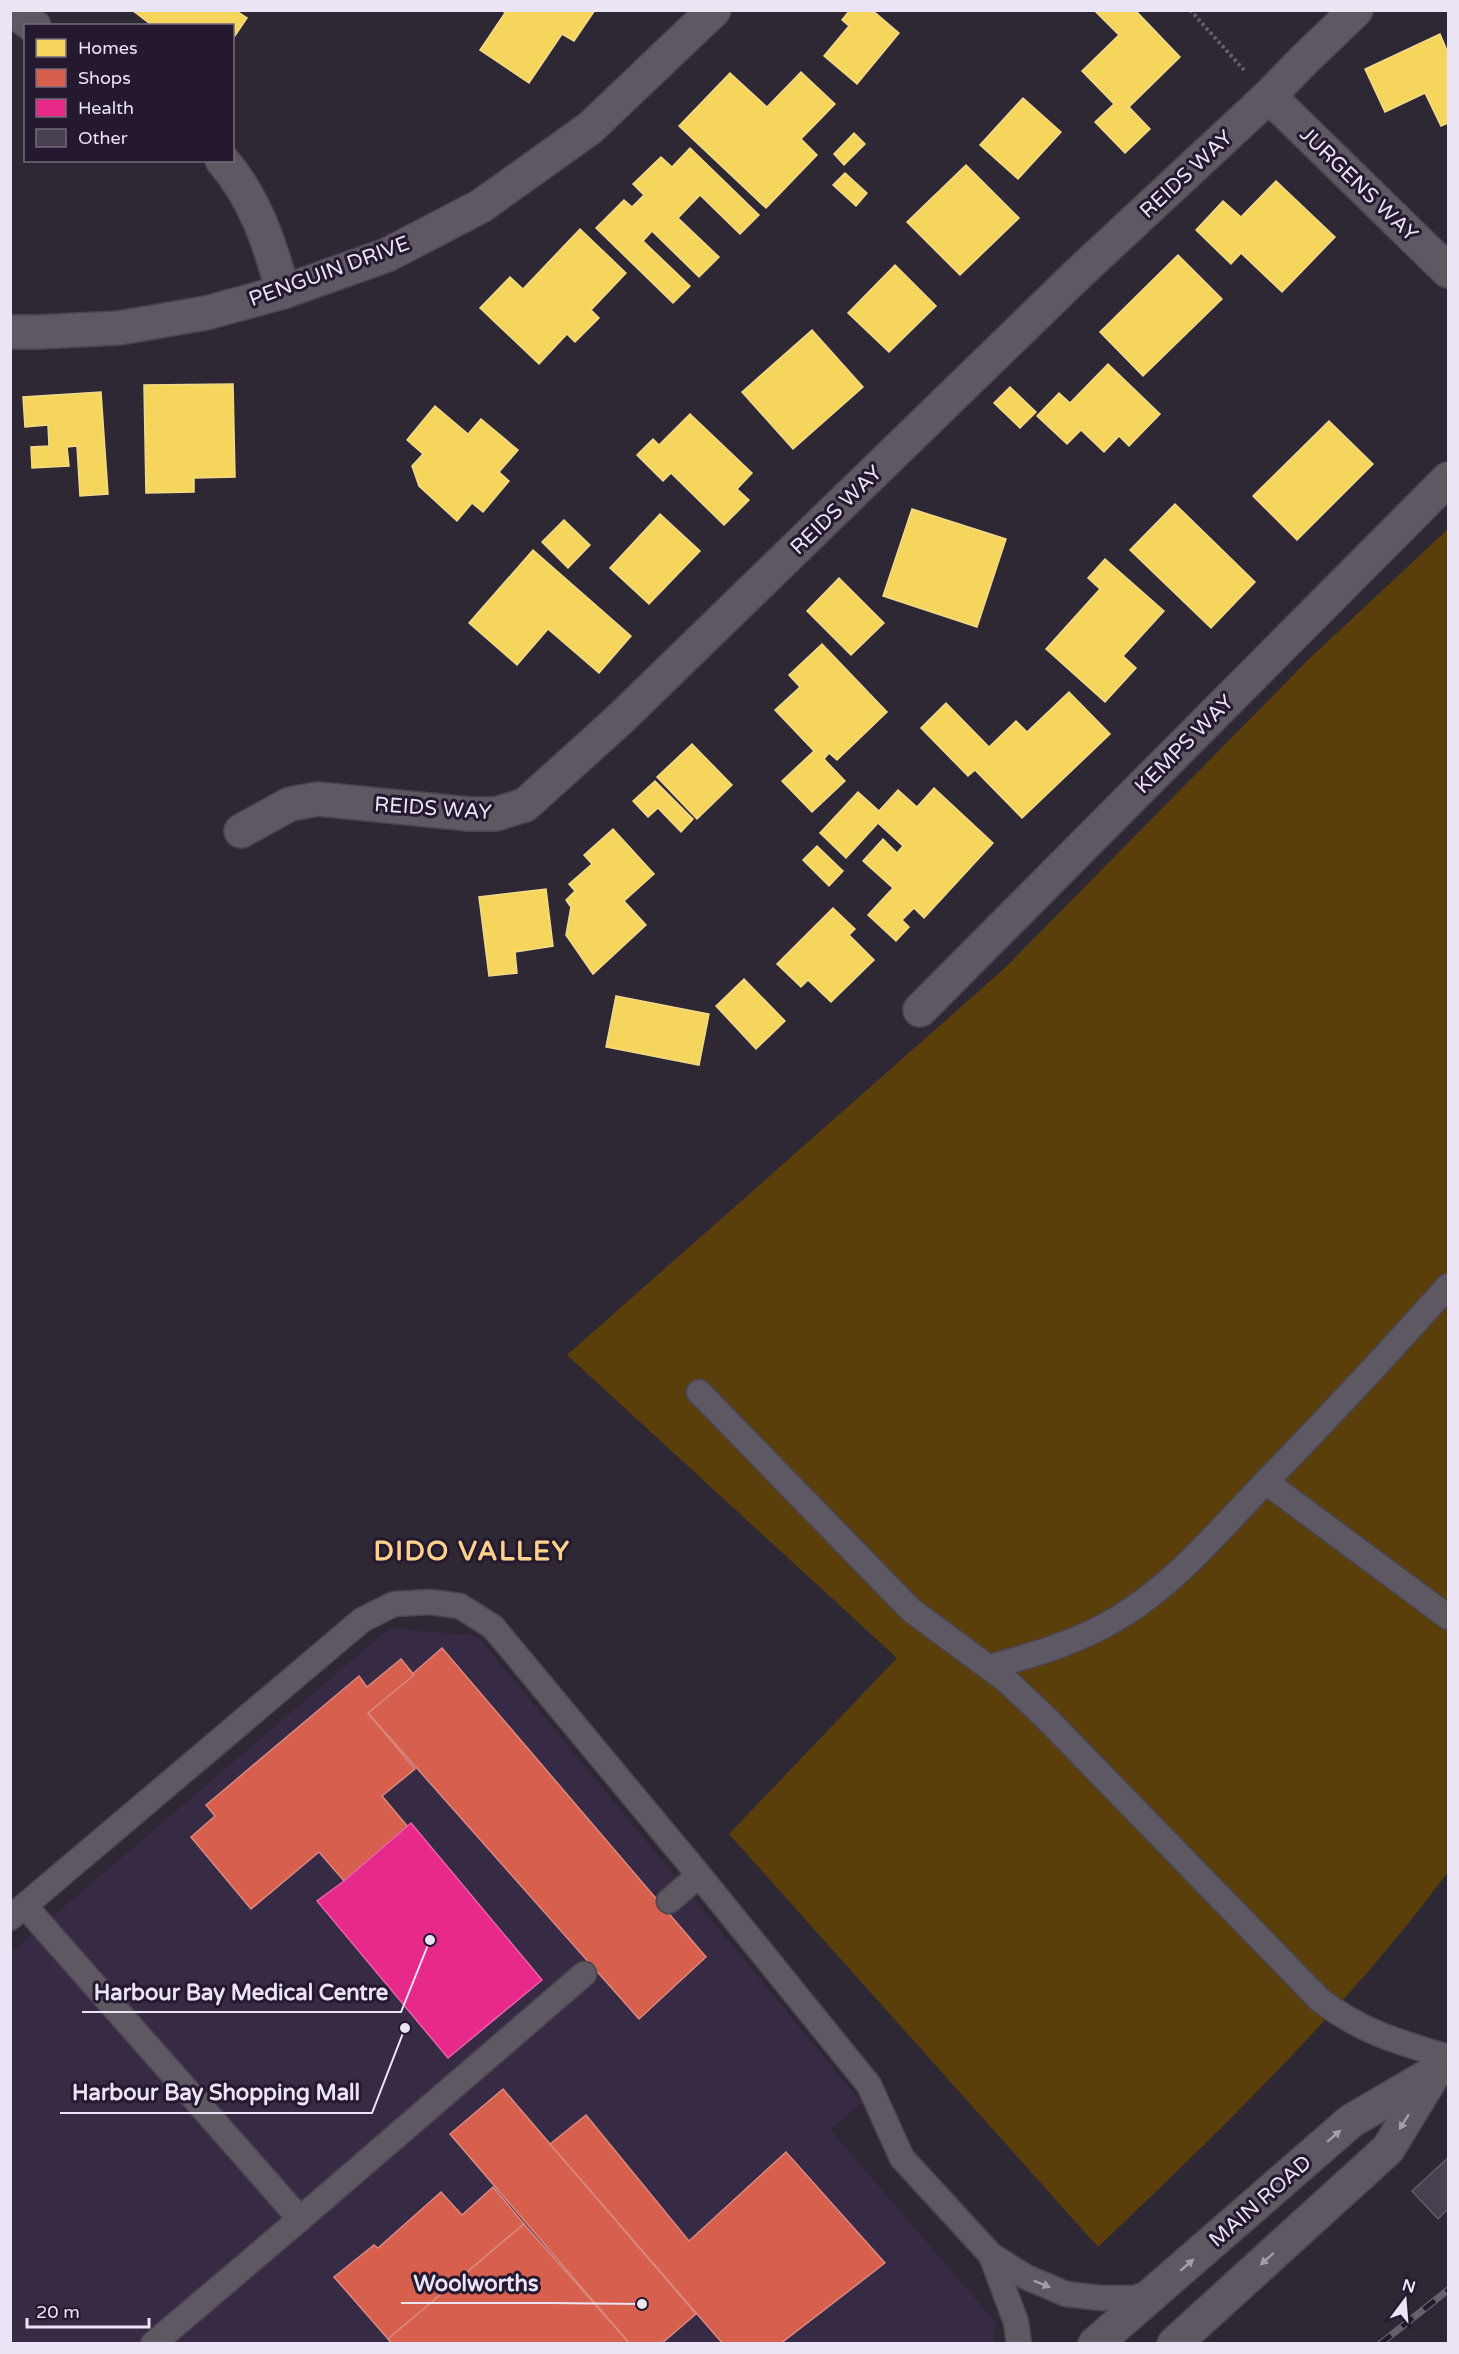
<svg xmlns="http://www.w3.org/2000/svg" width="1459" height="2354" font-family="'Varela Round',sans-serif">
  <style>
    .built { fill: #372a45 }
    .green { fill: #5a3f0b }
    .homes { fill: #f6d55c; stroke: #f3da8a; stroke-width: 1.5 }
    .shops { fill: #d6604d; stroke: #dc887f; stroke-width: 1.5 }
    .health { fill: #e7298a; stroke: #e861aa; stroke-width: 1.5 }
    .building { fill: #47404f; stroke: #625c68; stroke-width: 1.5 }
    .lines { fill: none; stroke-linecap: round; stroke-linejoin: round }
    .service-casing { stroke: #49444f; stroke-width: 27 }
    .minor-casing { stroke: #49444f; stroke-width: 36 }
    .secondary-casing { stroke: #49444f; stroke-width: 36 }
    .path { stroke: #646069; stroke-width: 4; stroke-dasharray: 3 3; stroke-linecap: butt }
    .service { stroke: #5d5862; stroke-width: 24 }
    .minor { stroke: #5d5862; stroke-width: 33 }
    .secondary { stroke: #5d5862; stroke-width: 33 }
    .rail-casing { stroke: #65616b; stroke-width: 7 }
    .rail { stroke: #24192f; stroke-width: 4.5; stroke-dasharray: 14; stroke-linecap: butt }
    .oneway { fill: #a49eab }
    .labels { text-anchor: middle; stroke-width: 6; stroke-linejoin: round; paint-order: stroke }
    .street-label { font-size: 21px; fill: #ebe4f4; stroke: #24192f }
    .district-label { font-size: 27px; font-weight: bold; letter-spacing: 1.5px; fill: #fed28d; stroke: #24192f }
    .leader { fill: none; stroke: #ebe4f4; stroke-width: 2 }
    .callout-dot { fill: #ebe4f4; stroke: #24192f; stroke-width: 2 }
    .callout-label { font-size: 22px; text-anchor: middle; font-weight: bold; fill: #ebe4f4; stroke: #24192f; stroke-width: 6; stroke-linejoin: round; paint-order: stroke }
  </style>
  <rect width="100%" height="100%" fill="#2e2835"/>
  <polygon class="built" points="390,1628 477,1636 862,2103 830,2129 996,2323 993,2343 11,2343 10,1953"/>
  <path class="green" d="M1448 529V1872C1346 2009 1222 2129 1098 2247L729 1834 897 1658 567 1355 1006 967 1310 658Z"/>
  <g class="homes">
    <polygon points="132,10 235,10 247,18 232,40 232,26 153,26"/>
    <polygon points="502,10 595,10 574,41 562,34 529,83 480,50 505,13"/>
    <polygon points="850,10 872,10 899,33 857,84 824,56 849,26 842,20"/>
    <polygon points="1094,10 1135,10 1180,57 1129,107 1150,129 1125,153 1095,122 1114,104 1082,71 1119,35"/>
    <polygon points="1440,34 1448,53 1448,123 1441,126 1425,93 1385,112 1365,69"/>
    <polygon points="801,72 835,104 801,139 817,155 766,208 679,126 730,73 767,107"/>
    <polygon points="1023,98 1061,132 1018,179 980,145"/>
    <polygon points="854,133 865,144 844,165 834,154"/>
    <polygon points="690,148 759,215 740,234 700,195 678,218 719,257 699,277 652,231 643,241 690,286 673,303 596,228 624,200 632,207 644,195 633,184 661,157 672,167"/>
    <polygon points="966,165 1019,218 960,275 907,222"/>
    <polygon points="845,173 867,193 856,206 833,185"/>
    <polygon points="1276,181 1335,237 1282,292 1241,253 1231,264 1196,230 1223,201 1241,217"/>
    <polygon points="580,229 626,273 591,310 599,318 575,342 567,334 539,364 480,308 510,277 523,289"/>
    <polygon points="1178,255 1222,299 1143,376 1100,332"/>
    <polygon points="895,265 936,306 889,352 848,313"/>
    <polygon points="812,330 863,387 793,449 742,392"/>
    <polygon points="1108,364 1160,414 1129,446 1119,436 1104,452 1081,430 1067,444 1037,416 1059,393 1070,403"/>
    <polygon points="233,384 235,477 194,478 194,492 146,493 144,385"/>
    <polygon points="1010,387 1036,412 1020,428 994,403"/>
    <polygon points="101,392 108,494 80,496 77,446 67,447 69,466 32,468 31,447 49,446 48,425 25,427 23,397"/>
    <polygon points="435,406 468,434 481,419 518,450 499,472 509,481 483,512 472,503 457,521 419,486 412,466 423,454 407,440"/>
    <polygon points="690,414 752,473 737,489 749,500 724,525 671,473 663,481 637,455 653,439 659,445"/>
    <polygon points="1329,421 1373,464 1297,540 1253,496"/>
    <polygon points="1175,504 1255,582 1211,628 1130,550"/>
    <polygon points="912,509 1006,539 977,627 883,596"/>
    <polygon points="660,514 700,551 649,604 610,568"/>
    <polygon points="564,520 590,545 568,568 542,542"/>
    <polygon points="533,550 631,636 599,673 548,629 517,665 469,623"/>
    <polygon points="1105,559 1164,611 1123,656 1136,668 1105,702 1046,649 1100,589 1088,578"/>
    <polygon points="839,578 884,623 851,655 807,611"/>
    <polygon points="822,644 887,712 837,760 829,753 824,759 845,781 812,812 782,781 814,751 775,710 800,687 789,675"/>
    <polygon points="1069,692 1110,734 1022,818 975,770 968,776 921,728 946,703 989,747 1016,721 1027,732"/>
    <polygon points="692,744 732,785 697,819 657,777"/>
    <polygon points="655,781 693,819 681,832 658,808 648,817 633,801"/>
    <polygon points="934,788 993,843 924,918 914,908 902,920 909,927 896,941 868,915 893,888 863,861 883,839 897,853 903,846 878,823 846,858 820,833 858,792 879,811 898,790 917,807"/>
    <polygon points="613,829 654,874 624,901 646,925 593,974 566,935 571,907 566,900 575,891 569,884 592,864 584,855"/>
    <polygon points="817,846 843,871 829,886 803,860"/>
    <polygon points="546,889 553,946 515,952 517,973 489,976 479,897"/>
    <polygon points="833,908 855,929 849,935 874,960 831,1002 808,980 801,987 777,964"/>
    <polygon points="744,979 785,1021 756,1049 716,1006"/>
    <polygon points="616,996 709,1014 699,1065 606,1047"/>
  </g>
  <g class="shops">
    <polygon points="442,1648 706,1957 639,2019 368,1713"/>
    <polygon points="401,1659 414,1675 368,1713 415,1769 382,1796 408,1827 344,1881 319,1852 251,1909 191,1837 215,1816 206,1805 359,1676 367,1687"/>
    <polygon points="503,2089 696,2314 661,2344 630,2344 450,2134"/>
    <polygon points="586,2115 689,2241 786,2152 885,2263 780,2344 723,2344 550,2144"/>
    <polygon points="493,2187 524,2224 388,2339 334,2277 374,2245 378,2248 441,2192 462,2215"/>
    <polygon points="524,2224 630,2344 392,2344 388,2339"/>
  </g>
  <polygon class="health" points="411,1823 542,1980 448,2058 317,1901 344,1881"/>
  <polygon class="building" points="1448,2158 1448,2209 1438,2219 1412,2191"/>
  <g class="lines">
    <defs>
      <g id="service">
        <path d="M699 1392 911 1610 1007 1681 1048 1720 1320 2000C1362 2032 1398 2042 1448 2057"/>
        <polyline points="1266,1482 1448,1617"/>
        <path d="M989 1667C1034 1655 1082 1641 1121 1616 1174 1584 1216 1534 1258 1490 1323 1423 1386 1356 1448 1286"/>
        <polyline points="669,1901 699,1875"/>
        <polyline points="25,1906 300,2219 584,1974"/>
        <polyline points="10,1918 362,1620 394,1604 430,1602 460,1606 493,1627 699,1875 869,2085 902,2158 991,2255 1026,2277 1066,2294 1101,2298 1134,2298 1155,2291"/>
        <polyline points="991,2255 1016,2322 1019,2344"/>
        <polyline points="153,2344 300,2219"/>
      </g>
      <g id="minor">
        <polyline points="12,10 34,26"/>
        <polyline points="1269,96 1448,271"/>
        <path d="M222 160C255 198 270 244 283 292"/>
        <polyline points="10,332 38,332 119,328 206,313 283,292 387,255 481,206 590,128 714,10"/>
        <polyline points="241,831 290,804 318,799 469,814 496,814 525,805 619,720 1079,273 1269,96 1304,60 1356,10"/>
        <polyline points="920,1010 1448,479"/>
      </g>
      <g id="secondary">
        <polyline points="1095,2344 1351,2121 1435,2072"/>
        <polyline points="1174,2344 1388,2149 1433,2075"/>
      </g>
    </defs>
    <use href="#service" class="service-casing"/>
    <use href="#minor" class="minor-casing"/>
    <use href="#secondary" class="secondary-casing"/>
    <polyline class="path" points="1190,10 1244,70"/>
    <use href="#service" class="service"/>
    <use href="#minor" class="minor"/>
    <use href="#secondary" class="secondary"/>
    <defs>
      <polyline id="rail" points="1380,2344 1448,2290"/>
    </defs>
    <use href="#rail" class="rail-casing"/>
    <use href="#rail" class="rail"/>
  </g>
  <defs><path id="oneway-solid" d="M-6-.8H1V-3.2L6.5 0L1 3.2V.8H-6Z" transform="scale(1.5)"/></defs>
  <g class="oneway">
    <use href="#oneway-solid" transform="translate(1404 2122) rotate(122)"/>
    <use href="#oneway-solid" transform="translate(1334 2136) rotate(-41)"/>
    <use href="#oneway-solid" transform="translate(1267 2259) rotate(138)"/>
    <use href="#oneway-solid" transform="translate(1187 2265) rotate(-41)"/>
    <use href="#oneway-solid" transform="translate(1042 2284) rotate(22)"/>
  </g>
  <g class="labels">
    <g class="street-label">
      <text transform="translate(1186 174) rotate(-43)" y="7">REIDS WAY</text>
      <text transform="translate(1359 184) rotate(44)" y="7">JURGENS WAY</text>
      <text transform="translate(329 271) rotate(-20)" y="7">PENGUIN DRIVE</text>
      <text transform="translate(836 510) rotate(-44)" y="7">REIDS WAY</text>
      <text transform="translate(1184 744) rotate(-45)" y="7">KEMPS WAY</text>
      <text transform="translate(433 808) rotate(4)" y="7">REIDS WAY</text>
      <text transform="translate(1260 2201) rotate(-41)" y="7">MAIN ROAD</text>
    </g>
    <g class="district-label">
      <text x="472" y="1560">DIDO VALLEY</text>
    </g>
  </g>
  <path class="leader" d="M430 1940L401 2012H82M405 2028L372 2113H60M642 2304L550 2303H401"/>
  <g class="callout-dot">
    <circle cx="430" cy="1940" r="6"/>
    <circle cx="405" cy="2028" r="6"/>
    <circle cx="642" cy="2304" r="6"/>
  </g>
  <g class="callout-label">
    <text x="241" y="2000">Harbour Bay Medical Centre</text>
    <text x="216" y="2100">Harbour Bay Shopping Mall</text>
    <text x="476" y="2291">Woolworths</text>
  </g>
  <rect width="1459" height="2354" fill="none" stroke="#ebe4f4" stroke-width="24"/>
  <rect x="24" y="24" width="210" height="138" fill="#24192f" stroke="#746a7e" stroke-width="1.5"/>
  <rect x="36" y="39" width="30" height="18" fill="#f6d55c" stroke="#746a7e" stroke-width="1.5"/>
  <text x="78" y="54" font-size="18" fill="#ebe4f4">Homes</text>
  <rect x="36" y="69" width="30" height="18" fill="#d6604d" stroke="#746a7e" stroke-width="1.5"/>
  <text x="78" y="84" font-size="18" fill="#ebe4f4">Shops</text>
  <rect x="36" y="99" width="30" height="18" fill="#e7298a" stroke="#746a7e" stroke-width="1.5"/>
  <text x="78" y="114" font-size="18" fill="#ebe4f4">Health</text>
  <rect x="36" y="129" width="30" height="18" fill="#47404f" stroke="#746a7e" stroke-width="1.5"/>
  <text x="78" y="144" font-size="18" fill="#ebe4f4">Other</text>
  <g transform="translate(1405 2300) rotate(16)" stroke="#24192f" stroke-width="4.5" paint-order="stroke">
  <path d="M0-4.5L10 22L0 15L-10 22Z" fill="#ebe4f4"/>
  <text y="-9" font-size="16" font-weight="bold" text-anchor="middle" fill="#ebe4f4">N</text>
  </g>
  <path d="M27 2318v9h122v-9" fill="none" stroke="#ebe4f4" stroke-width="3"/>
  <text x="36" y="2318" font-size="18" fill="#ebe4f4" stroke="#24192f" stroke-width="4.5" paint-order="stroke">20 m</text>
</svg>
